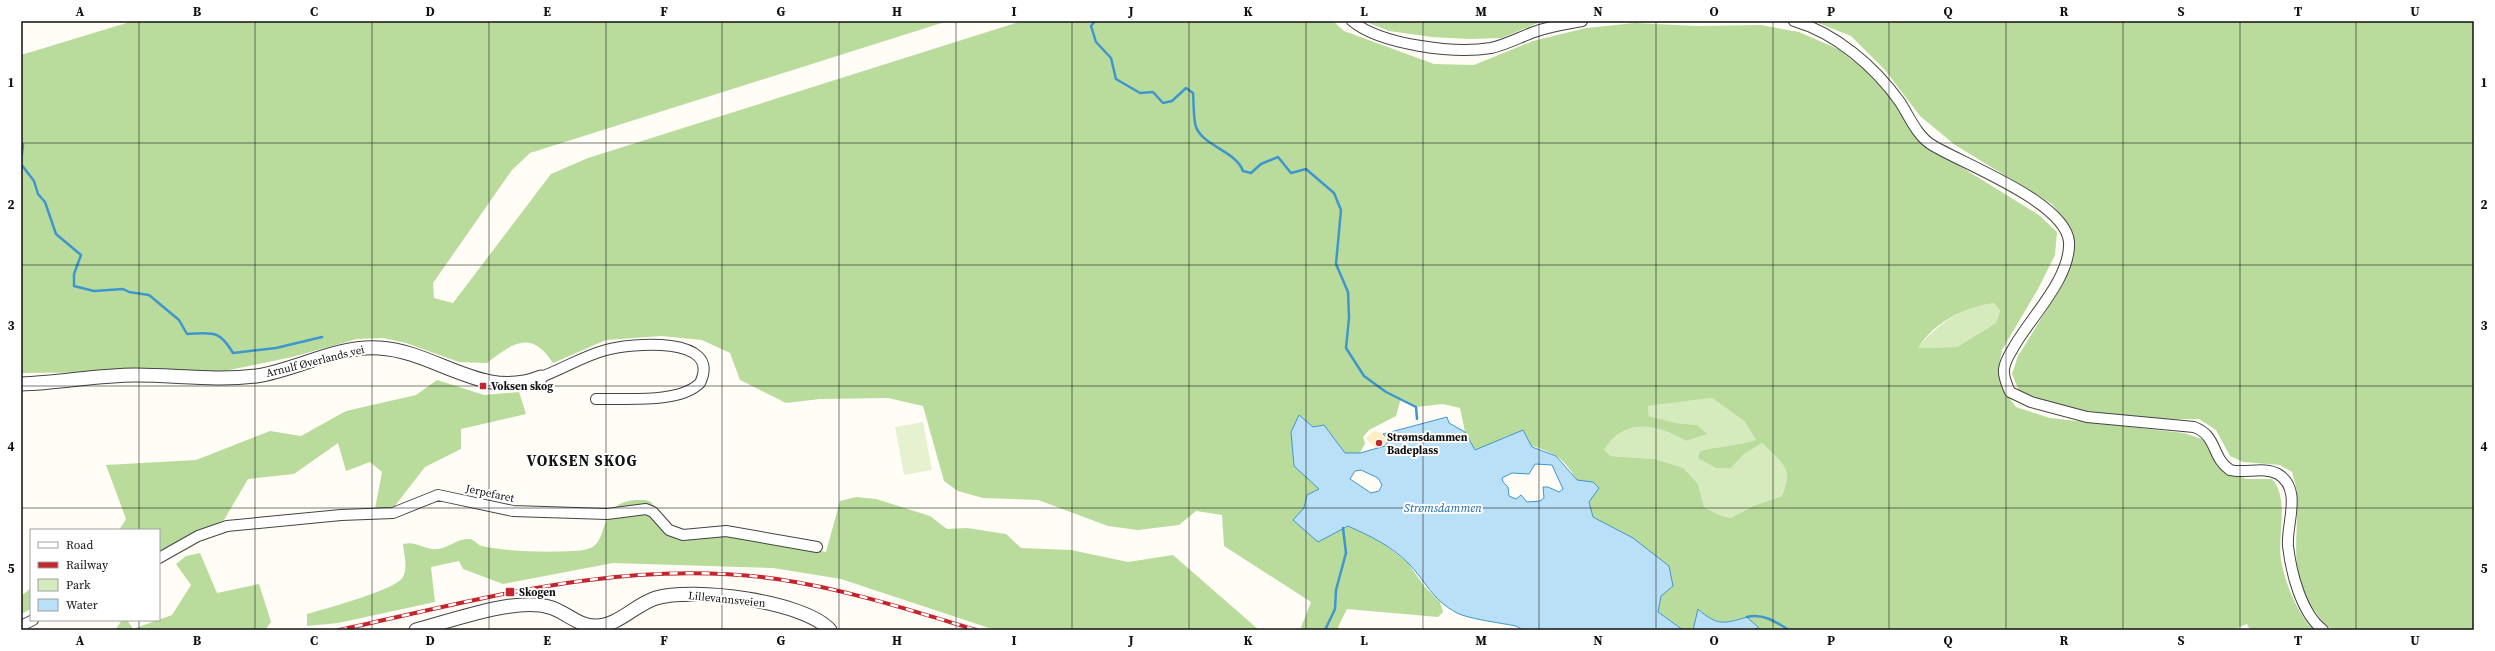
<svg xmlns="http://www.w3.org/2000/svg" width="2495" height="651" font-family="'Source Serif 4',serif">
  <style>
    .green { fill: #d5ebbd }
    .forest { fill: #b9dc9c; fill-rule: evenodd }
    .sand { fill: #fbeec1 }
    .pitch { fill: #e6f2cf }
    .water { fill: #b9e0f7; stroke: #3f96cf; fill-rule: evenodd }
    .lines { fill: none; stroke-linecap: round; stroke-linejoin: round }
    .stream { stroke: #3f96cf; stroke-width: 2.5 }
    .minor-casing { stroke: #444; stroke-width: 12 }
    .tertiary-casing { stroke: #444; stroke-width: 15 }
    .minor { stroke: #fff; stroke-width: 10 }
    .tertiary { stroke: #fff; stroke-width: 13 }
    .rail-casing { stroke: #c4262e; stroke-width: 4 }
    .rail { stroke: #fff; stroke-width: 2.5; stroke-dasharray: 8; stroke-linecap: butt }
    .grid { fill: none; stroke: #111; stroke-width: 1; stroke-opacity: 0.55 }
    .poi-dot { fill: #c4262e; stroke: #fff; stroke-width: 1.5 }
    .labels { text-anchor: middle; stroke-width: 4; stroke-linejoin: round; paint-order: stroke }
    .street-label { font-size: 11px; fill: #111; stroke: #fff }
    .poi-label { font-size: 11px; font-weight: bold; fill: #111; stroke: #fff; text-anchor: start }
    .water-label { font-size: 12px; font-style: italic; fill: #1768a6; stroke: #fff }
    .district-label { font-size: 15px; font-weight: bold; letter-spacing: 1px; fill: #111; stroke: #fff }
    .neatline { fill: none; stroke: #111; stroke-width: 1.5 }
    .grid-label { font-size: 13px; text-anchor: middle; font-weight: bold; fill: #111 }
  </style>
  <rect width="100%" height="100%" fill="#fffdf5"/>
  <g class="green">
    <path d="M1994 303 2000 311 1996 323 1957 347 1917 348C1941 322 1959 308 1994 303Z"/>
    <path d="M1712 398 1744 421 1756 440C1737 446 1719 446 1700 451L1698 458 1731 468 1743 455 1762 443C1782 464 1794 466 1782 496L1753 506 1731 518 1719 515 1704 507 1698 484 1654 459 1611 456 1604 450C1624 417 1657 424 1686 441L1708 434 1697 425 1676 423 1649 416 1648 406Z"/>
  </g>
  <g class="forest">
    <path d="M133 21H948L530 153 512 170 433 283 434 298 453 303 551 174 588 158 1022 21H1333L1344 31 1434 64 1474 65 1533 41 1586 28 1635 23 1698 26 1761 25 1799 32 1838 49 1877 79 1924 144 2039 215 2057 232 2055 255 2038 289 2002 350 1998 371 2004 391 2016 407 2050 418 2184 433 2205 440 2218 466 2246 479H2272C2290 499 2277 535 2281 560 2286 585 2296 611 2313 630H2250L2247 624 2232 630H1751L1758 628 1747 617C1725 624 1717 626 1698 610L1695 630H1683L1658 612 1661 596 1608 526 1593 517C1589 500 1572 465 1555 455 1541 448 1522 443 1507 436L1488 446 1475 450 1465 432 1460 408 1443 404 1416 407 1401 398 1396 416 1369 430 1363 437 1365 443 1360 453H1345L1324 425 1313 427 1299 415 1319 489 1307 495 1304 508 1318 542 1348 526 1379 540 1408 563 1424 586 1440 602 1443 612 1438 617 1347 609 1338 627 1339 630H1300L1311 602 1224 546 1222 515 1196 511 1179 525 1138 530 1108 526 1038 500 983 498 958 491 944 481 923 406 888 398 820 399 786 403 740 380 730 353 702 340 661 336 606 340 553 363C531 329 513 343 487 363L459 362 406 343 383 338 357 339 292 357 225 371 21 373V55ZM1994 303 2000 311 1996 323 1957 347 1918 348C1934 322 1965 307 1994 303ZM1712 398 1744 421 1756 440C1737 446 1719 446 1700 451L1698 458 1716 468H1731L1743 455 1762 443C1782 464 1794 466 1782 496L1753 506 1731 518 1719 515 1704 507 1698 484 1683 468 1654 459 1611 456 1604 450C1624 417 1657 424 1686 441L1708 434 1697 425 1676 423 1649 416 1648 406Z"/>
    <polygon points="1364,21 1542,21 1502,38 1469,39 1432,37 1389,31"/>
    <path d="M1813 21H2474V630H2334C2325 626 2321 619 2315 611 2287 575 2299 537 2297 496 2297 488 2294 480 2292 472L2280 465 2243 462 2230 456 2216 430 2199 419 2124 420 2038 402 2020 393 2012 374 2018 356 2065 280 2074 243 2069 226 2052 204 1955 145 1920 116 1885 70 1851 36Z"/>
    <polygon points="437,380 484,395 519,392 526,414 461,429 461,449 425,467 394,507 375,509 382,472 370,462 346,471 338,443 294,474 248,479 224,520 159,551 159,530 119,530 126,519 106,465 196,460 270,431 301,436 346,411 416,395"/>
    <path d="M856 497 876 499 930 516 947 529 967 528 1006 534 1021 548 1071 550 1128 562 1173 555 1259 630H995L841 579 773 568 613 563 503 584 463 569 459 561 431 567 435 602 338 623 307 626V614C324 609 396 590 403 577 408 567 404 555 403 544 415 541 420 547 432 549 446 551 456 538 469 539 475 539 477 545 482 546 506 552 559 553 583 550 614 547 592 502 637 500 641 500 649 499 652 503 658 511 663 524 668 532L724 533 826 552 840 501Z"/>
    <polygon points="200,553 217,593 259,584 271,622 265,630 115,630 122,620 127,620 133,629 172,615 191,585 176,564 186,556"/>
    <polygon points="31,588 31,609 21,614 21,596"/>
  </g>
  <polygon class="sand" points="1374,431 1383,434 1389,439 1385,446 1376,449 1366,438"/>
  <polygon class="pitch" points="923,422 932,470 904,475 895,427"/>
  <g class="water">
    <path d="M1299 415 1313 427 1324 425 1345 453H1360L1385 446 1389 439 1383 434 1447 417 1449 423 1465 432 1475 450 1523 430 1532 447 1556 456 1577 480 1593 482 1599 488 1589 502 1593 517 1633 538 1669 566 1673 586 1661 596 1658 612 1683 630H1523L1516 626C1501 623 1469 619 1457 613 1431 599 1426 581 1408 563 1390 545 1370 536 1348 526L1318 542 1293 520 1304 508 1307 495 1319 489 1294 466 1291 432ZM1535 464 1552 465 1563 489 1559 492 1548 487H1543L1544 498 1540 501 1527 502 1521 495 1516 499 1509 496 1508 487 1503 482 1502 478 1512 473 1529 474ZM1361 470 1378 478 1382 485 1379 491 1371 493 1350 479 1355 471Z"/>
    <path d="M1698 609C1717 626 1724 624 1747 617L1759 628 1751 630H1693Z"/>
  </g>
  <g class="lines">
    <g class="stream">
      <path d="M1095 21 1091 26 1096 42 1111 58 1116 79 1140 93 1153 92 1163 103 1172 101 1186 88 1193 93C1194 103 1193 118 1196 127 1203 146 1236 151 1243 171L1251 173 1261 164 1278 157 1291 173 1306 169 1334 193 1341 210 1336 264 1348 292 1349 318 1346 348 1364 376 1386 392 1416 407 1417 419"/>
      <polyline points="21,142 23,145 21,162"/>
      <path d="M21 164 34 181 38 194 45 202 56 234 81 255 74 274V286L94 291 123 289 129 292 149 295 179 320 187 334C212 333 219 329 233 353L276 348 322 337"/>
      <path d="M1747 617C1763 613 1776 622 1789 630"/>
      <polyline points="1325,630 1335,609 1336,590 1346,553 1343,528"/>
    </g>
    <defs>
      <g id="minor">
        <path d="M1352 21C1381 45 1455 54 1491 48 1506 45 1520 37 1534 32 1550 26 1566 24 1582 21"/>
        <path d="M1794 21C1836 33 1875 67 1900 102 1909 116 1917 136 1932 145 1963 164 2066 202 2069 242 2071 277 2032 316 2015 345 2011 352 2005 360 2004 369 2003 377 2007 385 2010 392L2031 402 2087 417 2194 427C2218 436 2211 457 2230 470 2245 474 2264 466 2278 474 2303 489 2286 524 2288 546 2291 572 2301 613 2323 630"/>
        <path d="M541 377C563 369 583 356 606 350 630 343 723 335 700 383 679 404 625 398 596 399"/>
        <polyline points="159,558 198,536 227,526 341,515 393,513 438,495 513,511 607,514 646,509 653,512 669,530 683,535 726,531 817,547"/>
        <polyline points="21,626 33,620"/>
      </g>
      <g id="tertiary">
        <path d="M21 384C59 383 97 375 135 375 176 375 215 381 256 376 297 370 337 345 379 348 436 351 482 401 541 377"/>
        <path d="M416 630C451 621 515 597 549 607 565 611 579 627 596 626 618 626 636 604 656 598 693 587 804 601 830 630"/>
      </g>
    </defs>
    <use href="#minor" class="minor-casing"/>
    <use href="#tertiary" class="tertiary-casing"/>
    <use href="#minor" class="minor"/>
    <use href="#tertiary" class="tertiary"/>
    <defs>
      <path id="rail" d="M339 630C486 598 625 558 777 579 845 589 910 610 976 630"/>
    </defs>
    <use href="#rail" class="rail-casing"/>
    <use href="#rail" class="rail"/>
  </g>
  <path class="grid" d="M139 21V530M255 21V630M372 21V630M489 21V630M606 21V630M722 21V630M839 21V630M956 21V630M1072 21V630M1189 21V630M1306 21V630M1423 21V630M1539 21V630M1656 21V630M1773 21V630M1889 21V630M2006 21V630M2123 21V630M2240 21V630M2356 21V630M21 143H2474M21 265H2474M21 386H2474M21 508H2474M139 620V630"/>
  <g class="poi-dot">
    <rect x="479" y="382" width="8" height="8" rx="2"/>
    <circle cx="1379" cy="443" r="4"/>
    <rect x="505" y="587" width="10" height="10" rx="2"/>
  </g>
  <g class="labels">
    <g class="street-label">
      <text transform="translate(315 361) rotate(-14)" y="4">Arnulf Øverlands vei</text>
      <text transform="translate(490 493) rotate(12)" y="4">Jerpefaret</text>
      <text transform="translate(727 599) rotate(6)" y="4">Lillevannsveien</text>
    </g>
    <g class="poi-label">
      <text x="491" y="390">Voksen skog</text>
      <text x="1387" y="441">Strømsdammen<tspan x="1387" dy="13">Badeplass</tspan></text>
      <text x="519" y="596">Skogen</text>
    </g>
    <g class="water-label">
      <text x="1443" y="512">Strømsdammen</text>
    </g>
    <g class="district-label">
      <text x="582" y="466">VOKSEN SKOG</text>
    </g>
  </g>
  <rect width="2495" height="651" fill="none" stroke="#ffffff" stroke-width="44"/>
  <rect x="30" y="529" width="130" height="92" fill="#ffffff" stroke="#a0a0a0"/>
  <rect x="38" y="542" width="20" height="6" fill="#ffffff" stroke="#a0a0a0"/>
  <text x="66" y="549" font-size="12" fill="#111111">Road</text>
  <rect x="38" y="562" width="20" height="6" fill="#c4262e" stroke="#a0a0a0"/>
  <text x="66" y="569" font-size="12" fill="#111111">Railway</text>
  <rect x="38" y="579" width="20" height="12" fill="#d5ebbd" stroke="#a0a0a0"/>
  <text x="66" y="589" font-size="12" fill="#111111">Park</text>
  <rect x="38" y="599" width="20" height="12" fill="#b9e0f7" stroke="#a0a0a0"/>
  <text x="66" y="609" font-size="12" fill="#111111">Water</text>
  <rect x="22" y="22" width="2451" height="607" class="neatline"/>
  <g class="grid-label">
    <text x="80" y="16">A</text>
    <text x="197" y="16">B</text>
    <text x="314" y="16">C</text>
    <text x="430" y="16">D</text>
    <text x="547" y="16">E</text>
    <text x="664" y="16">F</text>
    <text x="781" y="16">G</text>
    <text x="897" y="16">H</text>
    <text x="1014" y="16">I</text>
    <text x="1131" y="16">J</text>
    <text x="1248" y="16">K</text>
    <text x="1364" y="16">L</text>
    <text x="1481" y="16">M</text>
    <text x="1598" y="16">N</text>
    <text x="1714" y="16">O</text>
    <text x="1831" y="16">P</text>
    <text x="1948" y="16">Q</text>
    <text x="2064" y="16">R</text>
    <text x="2181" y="16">S</text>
    <text x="2298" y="16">T</text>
    <text x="2415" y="16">U</text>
    <text x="11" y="87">1</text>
    <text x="2484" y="87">1</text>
    <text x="11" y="209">2</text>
    <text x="2484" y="209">2</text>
    <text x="11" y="330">3</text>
    <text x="2484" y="330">3</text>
    <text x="11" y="451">4</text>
    <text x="2484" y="451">4</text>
    <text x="11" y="573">5</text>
    <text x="2484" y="573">5</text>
    <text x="80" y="645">A</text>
    <text x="197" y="645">B</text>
    <text x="314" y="645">C</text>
    <text x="430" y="645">D</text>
    <text x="547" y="645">E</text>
    <text x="664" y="645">F</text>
    <text x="781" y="645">G</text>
    <text x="897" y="645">H</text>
    <text x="1014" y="645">I</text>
    <text x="1131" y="645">J</text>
    <text x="1248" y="645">K</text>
    <text x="1364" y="645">L</text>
    <text x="1481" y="645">M</text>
    <text x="1598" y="645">N</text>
    <text x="1714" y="645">O</text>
    <text x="1831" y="645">P</text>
    <text x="1948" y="645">Q</text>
    <text x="2064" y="645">R</text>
    <text x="2181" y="645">S</text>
    <text x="2298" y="645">T</text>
    <text x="2415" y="645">U</text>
  </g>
</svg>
